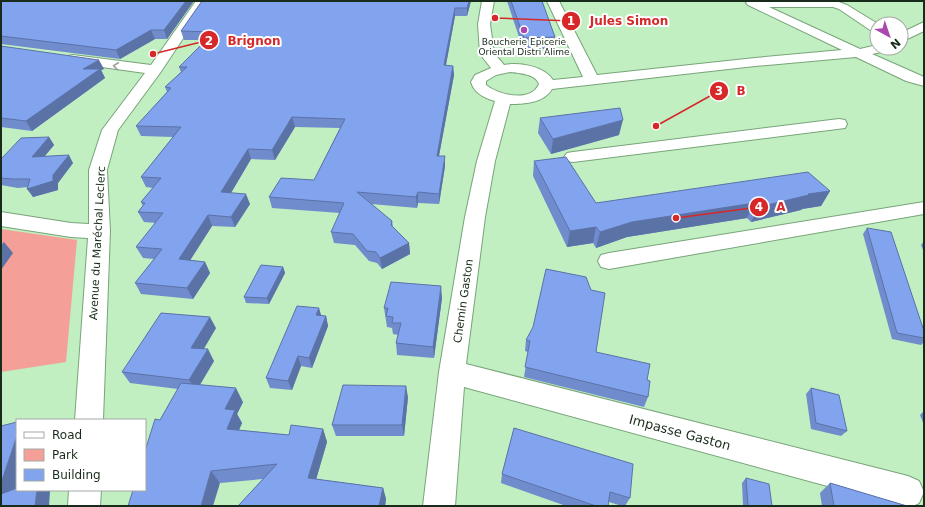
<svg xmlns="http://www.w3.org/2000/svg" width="925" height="507" font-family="'DejaVu Sans',sans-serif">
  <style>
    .green { fill: #f4a098 }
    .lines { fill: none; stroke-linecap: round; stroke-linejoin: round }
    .minor-casing { stroke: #78a479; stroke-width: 2 }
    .minor { fill: #fff; fill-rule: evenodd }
    .wall { fill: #708ccd }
    .shaded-wall { fill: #5b72a7 }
    .building { fill: #82a3ee; stroke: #5b72a7 }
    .oneway { stroke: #98a098 }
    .poi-dot { fill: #aa48af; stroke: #fff; stroke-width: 1.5 }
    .labels { text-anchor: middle; stroke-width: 4; stroke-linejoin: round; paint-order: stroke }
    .far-poi-label { font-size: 9px; fill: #192b1a; stroke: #fff }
    .street-label { font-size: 11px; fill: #192b1a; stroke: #fff }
    .near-street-label { font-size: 13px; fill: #192b1a; stroke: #fff }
    .leader { fill: none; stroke: #d62828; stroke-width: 1.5 }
    .callout-dot { fill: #d62828; stroke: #fff; stroke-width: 1.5 }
    .mark-label { font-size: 12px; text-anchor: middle; font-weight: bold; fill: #fff }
    .callout-label { font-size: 12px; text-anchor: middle; font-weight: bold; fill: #d62828; stroke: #fff; stroke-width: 4; stroke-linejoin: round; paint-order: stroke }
  </style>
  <rect width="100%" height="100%" fill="#c1efc2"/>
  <polygon class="green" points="1,229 77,240 66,362 1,372"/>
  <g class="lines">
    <defs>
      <g id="minor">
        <polygon points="196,1 208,1 160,73 118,130 107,170 110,231 103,420 75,420 88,238 71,237 1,226 1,212 71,223 89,224 89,170 102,130 145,73 73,63 68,62 66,59 68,56 73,55 151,65"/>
        <path d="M482 1H494L490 24 494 53 504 65C519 62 544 66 553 80L583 77 547 1H559L597 75 755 58 842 50 748 5 746 3 748 1H836L847 5 878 24 877 33 873 32 839 9 833 7H769L860 49 877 45V48H889L887 51 872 54 924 77V86L906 81 856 57 755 66 552 89C544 103 524 104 510 104L495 161 485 217 466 364 908 476 919 481 924 492 919 503 913 506H901L464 387 455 506H423L439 372 465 217 477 161 495 101C484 98 474 93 471 82L475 75 491 68 480 54 478 24ZM510 72C519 73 536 74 539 84 531 103 499 95 486 85V81L496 75Z"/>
        <polygon points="924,22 924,31 901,42 901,33"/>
        <polygon points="839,119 845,120 847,124 845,128 573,162 567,161 564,157 567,153 573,152"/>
        <polygon points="924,202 924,214 609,269 601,267 598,261 601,255 609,253"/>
        <polygon points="69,490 101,490 100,506 68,506"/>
      </g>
    </defs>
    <use href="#minor" class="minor-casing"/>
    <use href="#minor" class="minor"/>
  </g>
  <g class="wall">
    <polygon points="1,1 194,1 167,39 155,39 120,59 1,44"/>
    <polygon points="202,1 471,1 467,16 455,16 446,65 453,66 454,75 439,156 445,166 439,204 418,203 417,208 371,204 392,221 393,227 409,243 410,254 382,269 377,263 369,261 355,245 334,243 331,232 340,213 272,208 269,197 314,180 340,128 295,127 275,160 251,159 231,193 250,204 235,227 212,226 190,260 205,262 210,273 193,299 141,294 135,283 154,259 143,258 136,247 156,223 144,222 138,212 143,206 141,202 153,188 146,187 141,177 173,137 141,136 136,126 167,92 165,87 181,72 179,67 206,40 184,40 181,31"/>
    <polygon points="507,1 542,1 555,37 554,49 523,49"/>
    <polygon points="1,46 104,69 101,70 105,78 32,131 1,127"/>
    <polygon points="540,118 619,135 551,154 538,133"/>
    <polygon points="49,137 54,145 45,156 73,163 58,183 58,190 33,197 28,187 18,188 1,185 1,159"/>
    <polygon points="534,161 596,203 830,191 821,206 802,209 801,210 751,222 747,218 627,237 596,248 593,243 567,247 533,176"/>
    <polygon points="867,228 924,331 924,342 921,345 892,339 863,234"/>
    <polygon points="924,241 924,252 921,245"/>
    <polygon points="283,267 285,273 269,304 246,303 244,297"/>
    <polygon points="442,298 434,358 397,355 396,343 398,335 393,334 392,328 387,327 384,308"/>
    <polygon points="321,316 326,316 328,326 312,368 301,366 292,390 270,388 266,378"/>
    <polygon points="216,328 203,349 214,361 200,385 243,402 237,414 242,423 239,430 289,435 323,429 327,442 316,479 383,488 386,499 385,506 238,506 263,479 220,483 160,420 178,389 130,383 122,372"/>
    <polygon points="526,340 596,352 647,380 648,397 644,407 524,377 528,352 525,351"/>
    <polygon points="811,388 847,431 841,436 811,429 806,394"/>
    <polygon points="408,397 404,436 336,436 332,425"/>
    <polygon points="924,411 924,425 920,415"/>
    <polygon points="514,428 630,498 625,506 622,506 609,502 608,506 566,506 501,483 502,474"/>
    <polygon points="746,478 772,506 743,506 742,483"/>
    <polygon points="830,483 907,506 822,506 820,493"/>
  </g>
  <g class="shaded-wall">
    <polygon points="186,1 194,1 167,39 164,30"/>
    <polygon points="469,1 471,1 467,16 467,8"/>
    <polygon points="455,8 455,16 444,75 444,65"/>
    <polygon points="151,30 155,39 120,59 116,50"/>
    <polygon points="99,60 104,69 101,70 105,78 32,131 26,121 83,69"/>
    <polygon points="453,66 454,75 437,166 437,156"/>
    <polygon points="292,117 295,127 275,160 272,150"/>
    <polygon points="623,120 619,135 551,154 553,139"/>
    <polygon points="49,137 54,145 37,165 32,157"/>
    <polygon points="248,149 251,159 225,203 221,192"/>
    <polygon points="69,155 73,163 58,183 58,190 33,197 27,189 53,175"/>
    <polygon points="445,156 445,166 439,204 439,194"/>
    <polygon points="830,191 821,206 802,209 801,210 751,222 759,207 808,194"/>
    <polygon points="418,192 418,203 417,208 416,197"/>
    <polygon points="246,194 250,204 235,227 231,217"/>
    <polygon points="754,203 747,218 627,237 596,248 600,232 632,222"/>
    <polygon points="208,215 212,226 184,270 179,259"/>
    <polygon points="596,227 593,243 567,247 570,231"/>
    <polygon points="4,242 13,253 1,270 1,245"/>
    <polygon points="409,243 410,254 382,269 380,258"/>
    <polygon points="205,262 210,273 193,299 187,288"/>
    <polygon points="283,267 285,273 269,304 267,298"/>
    <polygon points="441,286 442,298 434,358 433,347"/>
    <polygon points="319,308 322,318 316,315"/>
    <polygon points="326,316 328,326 312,368 309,358"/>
    <polygon points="210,317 216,328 198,359 191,348"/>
    <polygon points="208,349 214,361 196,391 189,380"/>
    <polygon points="298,356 301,366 292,390 288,381"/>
    <polygon points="406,386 408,397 404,436 402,425"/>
    <polygon points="236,388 243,402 237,414 242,423 234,441 227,429 225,409"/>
    <polygon points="323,429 327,442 313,490 308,478"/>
    <polygon points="17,436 17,485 11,505 1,499 1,483"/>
    <polygon points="211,471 220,483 213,506 201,506"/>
    <polygon points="383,488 386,499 385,506 379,506"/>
    <polygon points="37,490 49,490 50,491 49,506 35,506"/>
  </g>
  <g class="building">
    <polygon points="1,1 186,1 164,30 151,30 116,50 1,36"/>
    <polygon points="202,1 469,1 467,8 455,8 444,65 453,66 437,156 445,156 439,194 418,192 416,197 357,192 392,221 391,225 409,243 380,258 376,252 367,251 353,234 331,232 344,203 269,197 281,178 314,180 345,119 292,117 272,150 248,149 221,192 246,194 231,217 208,215 179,259 205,262 187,288 135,283 162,249 136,247 163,213 138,212 145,203 141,202 161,178 141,177 181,127 136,126 171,88 165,87 187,67 179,67 214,32 181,31"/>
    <polygon points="511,1 542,1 555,37 524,38"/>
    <polygon points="1,46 99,60 83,69 100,69 26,121 1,118"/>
    <polygon points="620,108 623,120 553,139 540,118"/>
    <polygon points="49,137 32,157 69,155 53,175 53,181 27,189 30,179 12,179 1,178 1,159 21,138"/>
    <polygon points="566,157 596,203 808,172 830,191 808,194 809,195 759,207 754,203 632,222 600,232 596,227 570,231 534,161"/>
    <polygon points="867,228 891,232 924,331 924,338 897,333"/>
    <polygon points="261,265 283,267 267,298 244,297"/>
    <polygon points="546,269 586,277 591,290 605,293 596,352 650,364 647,380 650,381 648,397 525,367 530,341 526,340 533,327"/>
    <polygon points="391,282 441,286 433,347 396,343 401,323 392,323 393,317 386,316 388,308 384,308"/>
    <polygon points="297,306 319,308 316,315 326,316 309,358 298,356 288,381 266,378"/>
    <polygon points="161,313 210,317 191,348 208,349 189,380 122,372"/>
    <polygon points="181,383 236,388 225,409 235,410 227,429 289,435 291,425 323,429 308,478 383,488 379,506 238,506 277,464 211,471 201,506 128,506 133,490 145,490 145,451 155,419 160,420"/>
    <polygon points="343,385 406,386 402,425 332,425"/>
    <polygon points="811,388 839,395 847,431 816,423"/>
    <polygon points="17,422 17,436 1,483 1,426"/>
    <polygon points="514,428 633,464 630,498 610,492 608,506 596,506 502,474"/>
    <polygon points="746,478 769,484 772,506 750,506 748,505"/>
    <polygon points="830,483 907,506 834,506"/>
    <polygon points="17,488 17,490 37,490 35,506 1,506 1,494"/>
  </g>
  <defs><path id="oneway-chevron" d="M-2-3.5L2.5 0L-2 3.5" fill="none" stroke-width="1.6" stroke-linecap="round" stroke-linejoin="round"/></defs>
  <use class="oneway" href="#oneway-chevron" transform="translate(116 66) rotate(-172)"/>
  <circle class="poi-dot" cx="524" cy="30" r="4"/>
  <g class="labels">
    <g class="far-poi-label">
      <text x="524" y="45">Boucherie Epicerie<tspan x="524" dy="10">Oriental Distri Alime</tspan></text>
    </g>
    <g class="street-label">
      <text transform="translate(97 243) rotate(-87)" y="4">Avenue du Maréchal Leclerc</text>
      <text transform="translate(463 301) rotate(-82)" y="4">Chemin Gaston</text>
    </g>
    <g class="near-street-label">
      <text transform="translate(680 432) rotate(15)" y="5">Impasse Gaston</text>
    </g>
  </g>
  <path class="leader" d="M495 18L571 21M153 54L209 40M656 126L719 91M676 218L759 207"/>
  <g class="callout-dot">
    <circle cx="495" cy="18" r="4"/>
    <circle cx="153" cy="54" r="4"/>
    <circle cx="656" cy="126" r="4"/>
    <circle cx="676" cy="218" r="4"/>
    <circle cx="571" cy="21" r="10"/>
    <circle cx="209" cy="40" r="10"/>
    <circle cx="719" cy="91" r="10"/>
    <circle cx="759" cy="207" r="10"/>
  </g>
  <g class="mark-label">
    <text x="571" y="25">1</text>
    <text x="209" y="45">2</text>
    <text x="719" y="95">3</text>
    <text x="759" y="211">4</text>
  </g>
  <g class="callout-label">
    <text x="629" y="25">Jules Simon</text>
    <text x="254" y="45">Brignon</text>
    <text x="741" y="95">B</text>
    <text x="781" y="211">A</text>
  </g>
  <rect width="925" height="507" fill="none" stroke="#192b1a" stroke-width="4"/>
  <rect x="16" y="419" width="130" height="72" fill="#ffffff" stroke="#a3aaa3"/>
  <rect x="24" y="432" width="20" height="6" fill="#ffffff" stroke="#a3aaa3"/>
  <text x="52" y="439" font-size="12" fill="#192b1a">Road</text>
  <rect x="24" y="449" width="20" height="12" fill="#f4a098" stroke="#a3aaa3"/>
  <text x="52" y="459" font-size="12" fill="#192b1a">Park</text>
  <rect x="24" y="469" width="20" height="12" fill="#82a3ee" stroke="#a3aaa3"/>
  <text x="52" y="479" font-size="12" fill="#192b1a">Building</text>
  <g transform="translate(889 36) rotate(140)"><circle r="19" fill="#ffffff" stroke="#a3aaa3"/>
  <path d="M0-3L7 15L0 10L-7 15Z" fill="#aa48af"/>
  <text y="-6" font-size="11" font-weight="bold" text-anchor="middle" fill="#192b1a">N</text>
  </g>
</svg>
